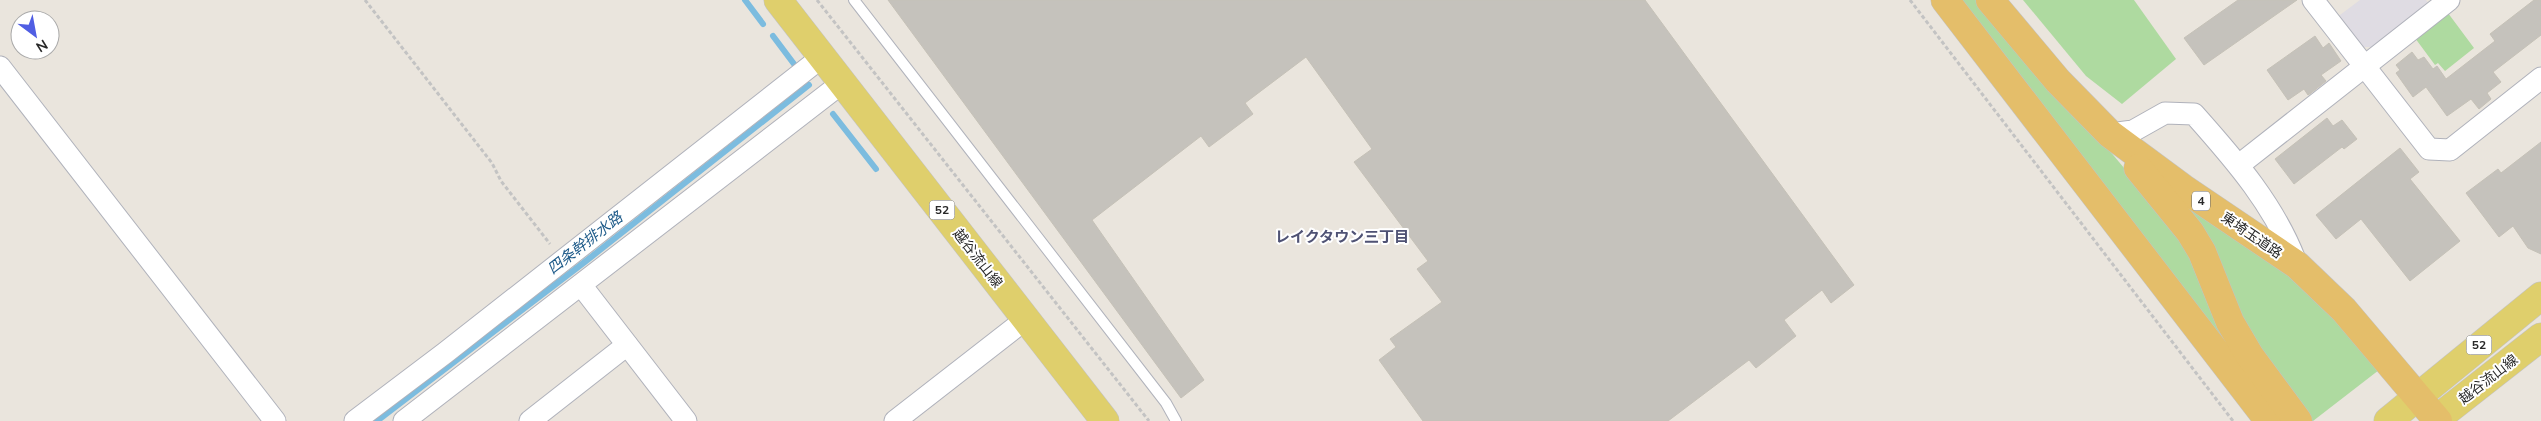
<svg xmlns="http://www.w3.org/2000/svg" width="2541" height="421" font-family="'Nunito Sans','Noto Sans JP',sans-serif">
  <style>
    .industrial { fill: #dfdce3 }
    .green { fill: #aedaa0 }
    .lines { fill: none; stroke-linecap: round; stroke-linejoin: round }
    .stream { stroke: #7cbcdf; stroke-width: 6 }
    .building { fill: #c5c2bc; stroke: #c5c1b7 }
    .service-casing { stroke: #b0b2bb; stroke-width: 12 }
    .minor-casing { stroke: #b0b2bb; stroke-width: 23 }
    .primary-casing { stroke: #c3c3c3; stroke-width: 29 }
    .trunk-casing { stroke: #c3c3c3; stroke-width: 29 }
    .path { stroke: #c3c3c3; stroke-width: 3; stroke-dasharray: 4 2.5; stroke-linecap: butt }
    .service { stroke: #fff; stroke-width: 10 }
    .minor { stroke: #fff; stroke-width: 21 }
    .primary { stroke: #dfcf6c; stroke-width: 28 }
    .trunk { stroke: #e4be6a; stroke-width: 28 }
    .labels { text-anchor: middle; stroke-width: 4; stroke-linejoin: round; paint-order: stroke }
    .shield { fill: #fff; stroke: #696969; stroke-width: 1 }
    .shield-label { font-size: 12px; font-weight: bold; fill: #292929 }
    .street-label { font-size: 14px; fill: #292929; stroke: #fff }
    .neighbourhood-label { font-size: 15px; font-weight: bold; fill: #4f5274; stroke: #fff }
    .water-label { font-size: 15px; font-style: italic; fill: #1d5a89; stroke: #fff }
  </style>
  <rect width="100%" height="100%" fill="#eae5dd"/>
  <polygon class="industrial" points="2360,0 2426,0 2428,3 2375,47 2360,47 2336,18"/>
  <g class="green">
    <polygon points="1956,0 1977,0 2082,118 2183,238 2280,411"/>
    <polygon points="2023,0 2134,0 2176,59 2122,104 2086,76"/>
    <polygon points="2448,13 2474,48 2445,71 2438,63 2435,65 2415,38"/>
    <polygon points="2170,193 2285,272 2328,310 2379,370 2313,421 2309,421 2262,358"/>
  </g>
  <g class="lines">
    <g class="stream">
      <polyline points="745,0 763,24"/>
      <polyline points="773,36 794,64"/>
      <polyline points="833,114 876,169"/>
      <polyline points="377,421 586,261 809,85"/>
    </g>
  </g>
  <g class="building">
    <polygon points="888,0 1645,0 1854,285 1831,303 1822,290 1784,320 1796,336 1756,368 1749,360 1668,421 1423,421 1379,360 1396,347 1390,339 1442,302 1417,269 1428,261 1354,162 1372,149 1306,57 1245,103 1253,114 1209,147 1201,136 1092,220 1204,380 1181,398"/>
    <polygon points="2238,0 2297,0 2204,65 2184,38"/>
    <polygon points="2534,0 2541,0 2541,35 2493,72 2501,82 2487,93 2491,99 2479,109 2471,99 2447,116 2426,87 2413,97 2396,73 2400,70 2396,65 2412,52 2418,60 2424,57 2433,69 2437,66 2446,79 2495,41 2490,34"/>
    <polygon points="2315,36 2323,48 2329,43 2341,61 2321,75 2326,81 2311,93 2308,95 2304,89 2288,100 2267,70"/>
    <polygon points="2327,118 2333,126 2342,120 2357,139 2344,149 2342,147 2294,184 2275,159"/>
    <polygon points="2541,142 2541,254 2528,248 2513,226 2499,237 2466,193 2498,169 2501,173"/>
    <polygon points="2400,148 2419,172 2410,179 2460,241 2410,281 2361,219 2336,239 2316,215"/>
  </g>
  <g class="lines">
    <defs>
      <polyline id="service" points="854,0 1166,403 1176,421"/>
      <g id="minor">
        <polyline points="2313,0 2429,149 2450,150 2541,78"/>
        <polyline points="0,67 275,421"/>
        <path d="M2110 134 2133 131 2165 113 2194 114C2235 160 2276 207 2297 265"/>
        <polyline points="2239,165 2449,0"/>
        <polyline points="581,285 686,421"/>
        <polyline points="355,421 445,353 822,57"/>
        <polyline points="404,421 842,83"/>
        <polyline points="530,421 627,345"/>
        <polyline points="895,421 1026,319"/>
      </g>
      <g id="primary">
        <polyline points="778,0 1105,421"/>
        <polyline points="2388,421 2541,296"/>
        <polyline points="2434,421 2541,337"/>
      </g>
      <g id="trunk">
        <polyline points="1945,0 2269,421"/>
        <polyline points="1990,0 2058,81 2110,134 2183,188 2297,265 2344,310 2438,421"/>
        <polyline points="2138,168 2190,232 2202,252 2230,322 2250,356 2298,421"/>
      </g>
    </defs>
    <use href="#service" class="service-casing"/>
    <use href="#minor" class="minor-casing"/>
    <use href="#primary" class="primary-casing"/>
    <use href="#trunk" class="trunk-casing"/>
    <g class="path">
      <polyline points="365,0 492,163 501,181 550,244"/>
      <polyline points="817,0 1149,421"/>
      <polyline points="1910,0 2233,421"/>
    </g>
    <use href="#service" class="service"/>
    <use href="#minor" class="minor"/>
    <use href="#primary" class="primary"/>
    <use href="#trunk" class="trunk"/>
  </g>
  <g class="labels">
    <g class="shield">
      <rect x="2192" y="191.5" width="18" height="19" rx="4"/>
      <rect x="929.5" y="200.5" width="25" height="19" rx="4"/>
      <rect x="2466.5" y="335.5" width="25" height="19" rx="4"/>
    </g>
    <g class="shield-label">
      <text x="2201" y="205">4</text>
      <text x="942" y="214">52</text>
      <text x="2479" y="349">52</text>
    </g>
    <g class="street-label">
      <text transform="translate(2252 235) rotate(34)" y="5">東埼玉道路</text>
      <text transform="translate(978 258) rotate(52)" y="5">越谷流山線</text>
      <text transform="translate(2488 379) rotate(-38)" y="5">越谷流山線</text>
    </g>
    <g class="neighbourhood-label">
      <text x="1342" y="242">レイクタウン三丁目</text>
    </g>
    <g class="water-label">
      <text transform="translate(585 243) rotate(-38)" y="5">四条幹排水路</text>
    </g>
  </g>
  <g transform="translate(35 35) rotate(148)"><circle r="24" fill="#ffffff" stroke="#a9a9a9"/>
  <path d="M0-4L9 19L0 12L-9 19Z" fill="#505ee3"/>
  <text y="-8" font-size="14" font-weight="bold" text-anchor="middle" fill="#292929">N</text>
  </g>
</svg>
